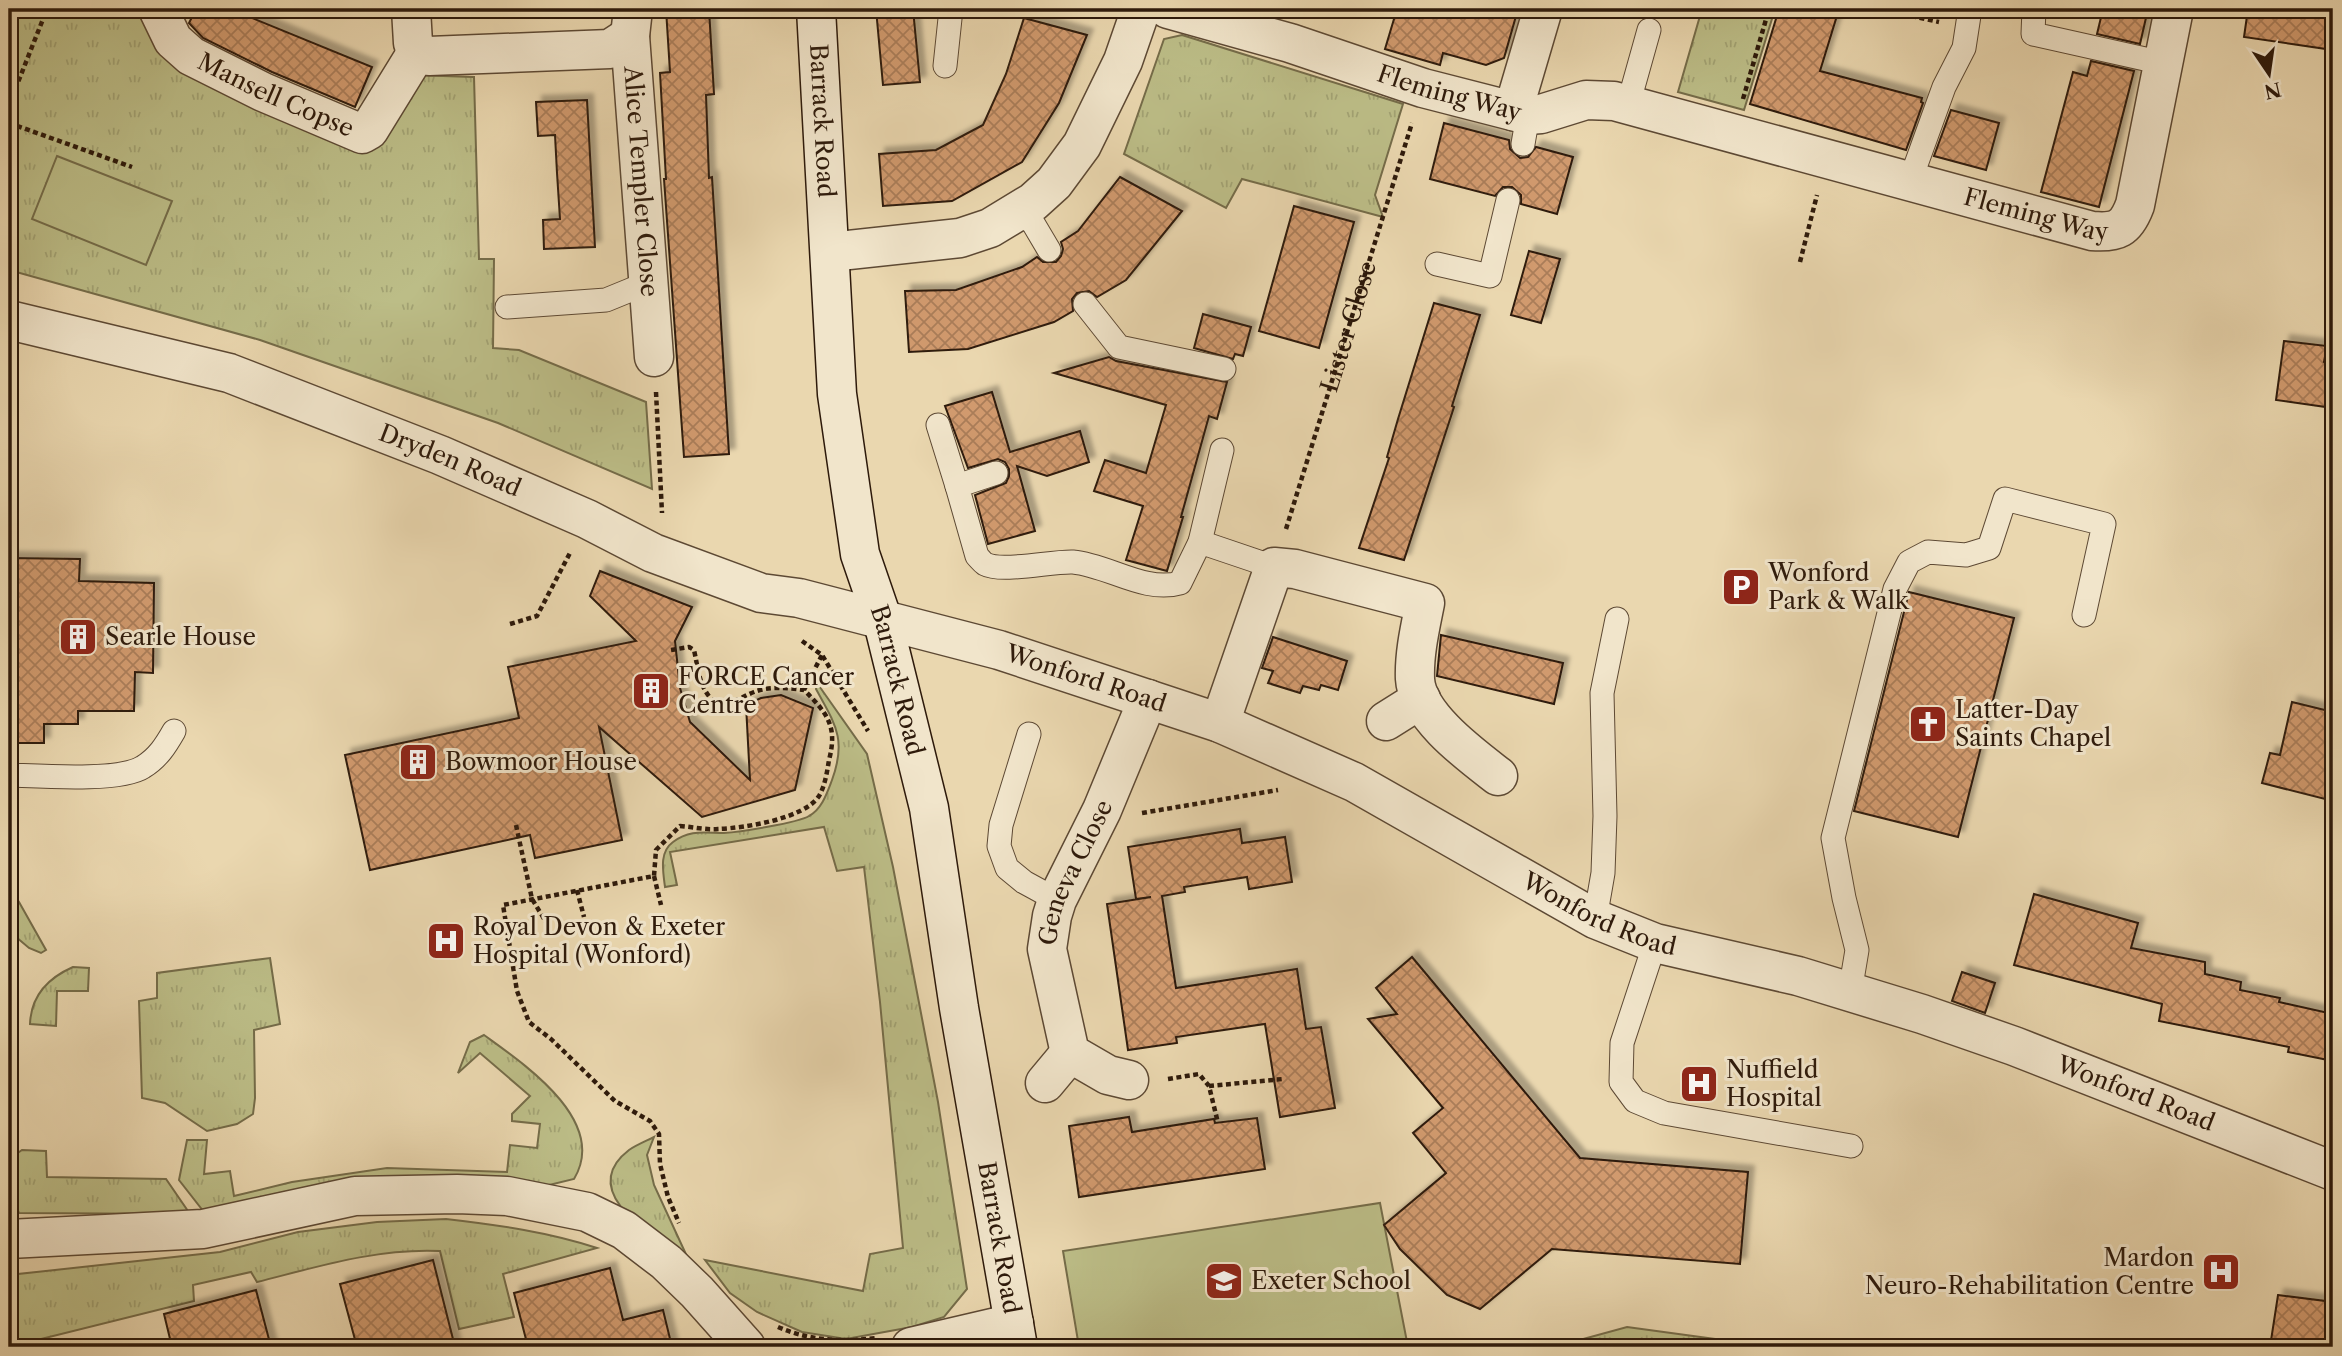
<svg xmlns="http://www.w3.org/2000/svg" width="2342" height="1356" font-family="'Libre Caslon Text',serif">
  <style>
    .grass { fill: url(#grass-tufts); stroke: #756c49; stroke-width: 2 }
    .pitch { fill: #bcbd87; stroke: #756c49; stroke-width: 2 }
    .building { fill: url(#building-cross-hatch); stroke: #2e1a0b; stroke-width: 2; filter: url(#shadow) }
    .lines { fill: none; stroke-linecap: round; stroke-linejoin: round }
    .lane-casing { stroke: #5d4934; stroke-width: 25 }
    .street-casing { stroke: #5d4934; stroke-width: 41 }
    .secondary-casing { stroke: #2e1a0b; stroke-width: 41 }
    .path { stroke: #2e1a0b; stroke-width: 4.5; stroke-dasharray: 5 3.5; stroke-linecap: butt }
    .lane { stroke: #f1e5cb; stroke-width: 23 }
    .street { stroke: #f1e5cb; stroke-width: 38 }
    .secondary { stroke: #f1e5cb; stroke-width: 38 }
    .labels { text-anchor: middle; stroke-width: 6; stroke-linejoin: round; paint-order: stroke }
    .street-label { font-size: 24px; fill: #2e1a0b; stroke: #f1e5cb }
    .poi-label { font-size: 24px; fill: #2e1a0b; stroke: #f1e5cb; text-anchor: start }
  </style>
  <defs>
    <pattern id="grass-tufts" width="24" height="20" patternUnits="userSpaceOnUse" patternTransform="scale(1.75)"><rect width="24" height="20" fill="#bcbd87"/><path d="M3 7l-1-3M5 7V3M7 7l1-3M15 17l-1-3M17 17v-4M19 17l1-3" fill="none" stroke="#a2a273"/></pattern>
    <pattern id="building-cross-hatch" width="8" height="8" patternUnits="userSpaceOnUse" patternTransform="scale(1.75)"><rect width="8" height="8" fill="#d19a6e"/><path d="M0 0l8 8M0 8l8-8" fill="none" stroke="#aa7d59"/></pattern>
    <filter id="shadow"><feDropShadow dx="6" dy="-6" stdDeviation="2" flood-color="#0004"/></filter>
  </defs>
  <rect width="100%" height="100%" fill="#ead7af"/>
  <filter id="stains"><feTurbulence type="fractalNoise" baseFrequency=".00286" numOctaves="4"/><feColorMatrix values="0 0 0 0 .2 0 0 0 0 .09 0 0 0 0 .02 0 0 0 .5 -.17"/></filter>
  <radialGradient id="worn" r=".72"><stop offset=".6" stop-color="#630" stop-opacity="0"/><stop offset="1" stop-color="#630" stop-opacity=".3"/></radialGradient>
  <g class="grass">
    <polygon points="9,9 151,9 370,146 412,75 474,77 479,259 494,259 493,348 519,350 646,402 652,489 498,423 260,340 9,270"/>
    <polygon points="1702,9 1775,9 1744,110 1678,92"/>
    <polygon points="1182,35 1403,104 1375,195 1383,217 1242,179 1226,208 1124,154 1164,39"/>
    <path d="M817 683 867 754 893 867 938 1102 967 1289 944 1317 912 1327 846 1339 802 1332 757 1312 730 1293 705 1260 863 1291 870 1254 903 1248 880 1002 864 867 837 871 824 827 670 852 677 885 665 887C663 871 659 852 673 842 690 829 705 833 724 833 738 832 798 823 809 816 822 809 827 793 832 780 847 739 835 724 816 689Z"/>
    <polygon points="19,902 46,950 41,953 29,948 9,931 9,911"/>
    <polygon points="270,958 280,1024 254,1030 255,1098 253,1114 237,1124 207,1131 165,1103 142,1098 139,1001 157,998 157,973"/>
    <path d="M73 967 89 968 88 991H57L56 1026 30 1024C31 996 48 978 73 967Z"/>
    <path d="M484 1035C524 1064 609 1121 574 1179L545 1186 204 1212 179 1180 187 1140H207L204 1174 230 1171 234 1196 292 1182 387 1168 507 1172 510 1145 537 1148 540 1124 512 1121V1114L530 1096 480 1053 458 1073 470 1042Z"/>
    <path d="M654 1137 647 1155 654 1185 690 1263C659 1240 573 1193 629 1150 636 1145 646 1141 654 1137Z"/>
    <polygon points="22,1150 46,1151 47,1177 166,1179 190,1214 19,1213 12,1198 12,1157"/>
    <path d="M446 1219C498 1225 548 1232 597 1248L503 1274 514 1317 459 1329 440 1251C377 1248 317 1267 257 1282L251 1272 193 1285 194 1301 9 1347V1275L220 1252 298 1232 377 1222Z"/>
    <polygon points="1627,1327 1774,1347 1554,1347"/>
  </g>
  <g class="pitch">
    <polygon points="57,156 172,201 146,265 32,219"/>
    <polygon points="1380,1203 1408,1347 1079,1347 1063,1251"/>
  </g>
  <g class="building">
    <polygon points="196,9 230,9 372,67 355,107 272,72 203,38 189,23"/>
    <polygon points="666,9 709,9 714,94 706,95 709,178 712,177 729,454 684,457 664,179 666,179 660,73 670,72"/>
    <polygon points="876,9 913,9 920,82 883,85"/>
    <polygon points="1397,9 1518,9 1504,58 1486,65 1443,53 1440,65 1385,49"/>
    <polygon points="1779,9 1839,9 1820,71 1922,98 1921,102 1923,103 1906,150 1750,104"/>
    <polygon points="2103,9 2148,9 2140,44 2097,34"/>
    <polygon points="2248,9 2333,9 2333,50 2244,37"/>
    <polygon points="1024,18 1087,35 1059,103 1022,162 952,201 883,206 879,154 936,150 983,125 1006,74"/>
    <polygon points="2091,61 2134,71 2099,207 2041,192 2073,72 2087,76"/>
    <polygon points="587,100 595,247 544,249 543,220 560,219 557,173 555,135 538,136 536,102"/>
    <polygon points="1951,110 1999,123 1986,170 1934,156"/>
    <polygon points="1444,123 1509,140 1510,149 1520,158 1528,157 1536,147 1573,157 1557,214 1521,204 1521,195 1512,187 1503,187 1495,196 1430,179"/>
    <polygon points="1120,177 1182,211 1126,280 1097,297 1089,291 1077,293 1072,299 1073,311 1054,322 968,349 909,352 905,291 956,290 1022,267 1037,257 1043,262 1056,262 1061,256 1063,249 1061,242 1078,231"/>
    <polygon points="1294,206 1354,222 1319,348 1259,331"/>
    <polygon points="1529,251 1560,259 1541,323 1511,315"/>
    <polygon points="1434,303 1480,315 1452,406 1454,407 1404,560 1359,548 1389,458 1387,457 1398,419"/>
    <polygon points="1203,314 1251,327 1243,356 1235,354 1233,359 1194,348"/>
    <polygon points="2284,341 2327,346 2324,362 2333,363 2333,408 2276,400"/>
    <polygon points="1109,357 1116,361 1227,382 1217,419 1209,416 1181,517 1183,517 1167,571 1126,560 1143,506 1094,491 1105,460 1146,473 1166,405 1054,373"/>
    <polygon points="992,392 1010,452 1080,431 1089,462 1047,476 1017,466 1035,531 988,544 975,495 1006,483 1009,476 1009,469 1005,462 998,459 968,468 945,406"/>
    <polygon points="9,558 80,559 79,581 154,583 153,673 135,672 134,711 78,711 78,724 44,724 44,743 12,743 12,723 9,723"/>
    <polygon points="600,571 692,607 675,641 680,688 690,722 750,780 746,705 761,698 781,695 813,708 795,790 702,817 599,727 622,840 535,858 530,835 370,870 345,755 519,718 508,667 636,641 590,596"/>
    <polygon points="1909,592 2014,618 1958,837 1854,811"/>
    <polygon points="1441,635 1563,663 1554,704 1437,676"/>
    <polygon points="1273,637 1347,661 1338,690 1321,685 1319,690 1303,686 1300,693 1268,683 1273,671 1262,668"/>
    <polygon points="2292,702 2333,712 2333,801 2262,783 2270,753 2280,755"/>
    <polygon points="1240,829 1242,843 1285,837 1292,882 1249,889 1247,877 1184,887 1185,892 1162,896 1176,988 1297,969 1306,1029 1321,1027 1335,1108 1280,1117 1265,1024 1176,1037 1177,1043 1128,1050 1107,904 1151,897 1136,899 1128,847"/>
    <polygon points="2034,894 2138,923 2131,948 2205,962 2205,974 2241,982 2240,990 2280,998 2279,1002 2333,1014 2333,1061 2288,1052 2289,1047 2159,1021 2162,1004 2014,965"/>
    <polygon points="1412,957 1580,1158 1748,1172 1740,1264 1552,1249 1480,1309 1447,1295 1400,1249 1384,1225 1446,1173 1413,1133 1443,1108 1368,1019 1397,1014 1376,988"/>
    <polygon points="1962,972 1995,983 1985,1013 1952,1001"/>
    <polygon points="1129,1117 1132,1132 1214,1119 1215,1123 1257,1118 1265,1169 1079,1197 1069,1126"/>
    <polygon points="433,1260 455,1347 357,1347 340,1284"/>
    <polygon points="610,1268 623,1320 663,1310 672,1347 528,1347 514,1293"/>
    <polygon points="256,1290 271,1347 172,1347 164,1314"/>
    <polygon points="2278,1295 2333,1302 2333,1347 2270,1347"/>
  </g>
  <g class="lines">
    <defs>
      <g id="lane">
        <polyline points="2034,9 2033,34 2163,63"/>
        <polyline points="945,66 951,9"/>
        <polyline points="1628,105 1649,30"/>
        <polyline points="1523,144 1528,115"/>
        <polyline points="1910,181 1944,87 1964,48 1970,9"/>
        <polyline points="1018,211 1033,223 1049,250"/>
        <polyline points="1437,264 1490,276 1508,200"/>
        <polyline points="1085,304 1119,347 1224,369"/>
        <polyline points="507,307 606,300 650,282"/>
        <polyline points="938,425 957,486"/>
        <path d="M996 473 957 486 977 556C980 559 982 562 985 564 1002 573 1052 561 1073 562 1108 565 1144 593 1180 583L1200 542 1274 567"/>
        <polyline points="1200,542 1222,450"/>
        <polyline points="1029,734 1001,825 999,846 1007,868 1024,882 1057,900"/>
        <path d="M9 775C39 776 120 782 143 767 158 758 166 745 174 731"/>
        <polyline points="1595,919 1603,873 1605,816 1602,693 1617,619"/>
        <polyline points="1655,943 1622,1043 1621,1082 1635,1101 1664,1113 1851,1146"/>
        <polyline points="1850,992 1857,950 1844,898 1833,838 1895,589 1909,562 1928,552 1966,555 1989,548 2005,499 2104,524 2084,615"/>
      </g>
      <g id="street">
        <path id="s2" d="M158 9 173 40 191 56 263 92 362 134 369 130 417 52"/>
        <polyline points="411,9 413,43 417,52 429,56 610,49 630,36"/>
        <path id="s3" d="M633 9 630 36 654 357"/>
        <path id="s4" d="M1168 9 1290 43 1423 88 1528 115 1541 114 1586 100 1614 101 2092 231C2117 233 2126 229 2135 205L2174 9"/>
        <polyline points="1513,111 1543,9"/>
        <polyline points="830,252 960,238 990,228 1033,202 1054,183 1082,145 1123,61 1141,9"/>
        <path id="s5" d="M9 320 229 373 440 455 587 519 653 553 761 593 799 598 999 650 1220 723 1354 782 1595 919 1655 943 1798 976 1922 1014 2014 1046 2333 1171"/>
        <polyline points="1386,721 1421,699"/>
        <path d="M1220 723 1274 567 1295 569 1425 603C1420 628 1414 654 1415 679 1417 716 1471 755 1498 776"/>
        <path id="s6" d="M1129 1080 1108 1075 1070 1053 1047 949 1052 916 1057 900 1102 810 1148 699"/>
        <polyline points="1045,1083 1070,1053"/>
        <polyline points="9,1239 203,1229 355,1196 457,1194 507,1196 587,1212 624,1230 666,1262 697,1292 746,1347"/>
        <polyline points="911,1347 1014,1323"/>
      </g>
      <g id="secondary">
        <path id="s7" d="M816 9 837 394 860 554 882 618 929 808 959 1008 1018 1347"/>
      </g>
    </defs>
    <use href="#lane" class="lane-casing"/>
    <use href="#street" class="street-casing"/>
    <use href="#secondary" class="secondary-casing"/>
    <g class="path">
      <polyline points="1878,9 1939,22"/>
      <polyline points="1743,99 1769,9"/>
      <polyline points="9,105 47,9"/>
      <polyline points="9,123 132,167"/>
      <polyline points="1800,262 1817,195"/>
      <polyline points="656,392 662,513"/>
      <path id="s1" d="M1286 529 1412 123"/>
      <polyline points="510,624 537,616 571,551"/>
      <polyline points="802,641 822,655 868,731"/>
      <path d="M671 650 689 647 694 650C699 672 699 690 717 704 732 705 741 697 754 692 769 686 788 688 804 690 827 713 838 726 829 760 827 772 825 786 819 796 804 819 744 828 718 829 706 830 693 827 680 826L656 850 654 876 503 905 517 991 529 1022 551 1039 615 1101 650 1121 659 1134 660 1164 668 1197 679 1223"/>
      <polyline points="804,690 822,655"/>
      <polyline points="1142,813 1278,790"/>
      <polyline points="516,825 532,899 546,922"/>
      <polyline points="654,876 661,905"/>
      <polyline points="577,890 584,917"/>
      <polyline points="1168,1079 1199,1074 1209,1086 1218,1123"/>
      <polyline points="1209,1086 1283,1079"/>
      <path d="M778 1327C810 1341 842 1342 876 1338"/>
    </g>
    <use href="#lane" class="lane"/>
    <use href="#street" class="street"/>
    <use href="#secondary" class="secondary"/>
  </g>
  <defs>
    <symbol id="parking-square" viewBox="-11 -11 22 22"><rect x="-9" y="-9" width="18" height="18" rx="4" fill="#8f2418" stroke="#f1e5cb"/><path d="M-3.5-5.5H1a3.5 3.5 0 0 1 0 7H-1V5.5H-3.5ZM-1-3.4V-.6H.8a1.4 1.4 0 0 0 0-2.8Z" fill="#fff"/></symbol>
    <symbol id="building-square" viewBox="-11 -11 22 22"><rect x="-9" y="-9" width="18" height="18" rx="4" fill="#8f2418" stroke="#f1e5cb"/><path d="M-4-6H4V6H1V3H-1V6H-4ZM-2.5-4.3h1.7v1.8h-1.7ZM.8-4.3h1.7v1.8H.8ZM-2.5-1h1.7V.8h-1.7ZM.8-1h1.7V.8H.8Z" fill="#fff"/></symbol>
    <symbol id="church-square" viewBox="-11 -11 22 22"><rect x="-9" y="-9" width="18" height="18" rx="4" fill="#8f2418" stroke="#f1e5cb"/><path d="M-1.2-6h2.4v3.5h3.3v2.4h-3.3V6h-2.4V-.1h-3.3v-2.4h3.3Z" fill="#fff"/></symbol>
    <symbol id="hospital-square" viewBox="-11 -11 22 22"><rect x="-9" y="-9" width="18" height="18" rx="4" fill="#8f2418" stroke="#f1e5cb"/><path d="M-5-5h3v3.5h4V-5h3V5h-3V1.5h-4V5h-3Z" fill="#fff"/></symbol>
    <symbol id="school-square" viewBox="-11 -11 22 22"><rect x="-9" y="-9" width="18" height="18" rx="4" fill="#8f2418" stroke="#f1e5cb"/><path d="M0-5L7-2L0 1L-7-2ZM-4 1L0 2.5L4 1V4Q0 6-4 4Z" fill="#fff"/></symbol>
  </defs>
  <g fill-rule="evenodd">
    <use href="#parking-square" x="1719" y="565" width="44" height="44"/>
    <use href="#building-square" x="56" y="615" width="44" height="44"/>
    <use href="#building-square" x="629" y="669" width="44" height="44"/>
    <use href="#church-square" x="1906" y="702" width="44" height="44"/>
    <use href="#building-square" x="396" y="740" width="44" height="44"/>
    <use href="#hospital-square" x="424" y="919" width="44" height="44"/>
    <use href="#hospital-square" x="1677" y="1062" width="44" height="44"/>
    <use href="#hospital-square" x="2199" y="1250" width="44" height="44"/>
    <use href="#school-square" x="1202" y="1259" width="44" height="44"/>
  </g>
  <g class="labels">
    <g class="street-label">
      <text dy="8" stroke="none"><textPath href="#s4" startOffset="294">Fleming Way</textPath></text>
      <text dy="8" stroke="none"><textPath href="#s2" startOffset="152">Mansell Copse</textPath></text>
      <text dy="8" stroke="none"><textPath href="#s7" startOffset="112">Barrack Road</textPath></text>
      <text dy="8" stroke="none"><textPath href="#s3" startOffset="173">Alice Templer Close</textPath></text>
      <text dy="8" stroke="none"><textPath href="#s4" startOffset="901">Fleming Way</textPath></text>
      <text dy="8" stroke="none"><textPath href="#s1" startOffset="212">Lister Close</textPath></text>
      <text dy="8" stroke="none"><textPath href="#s5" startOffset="464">Dryden Road</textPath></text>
      <text dy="8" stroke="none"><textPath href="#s5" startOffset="1139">Wonford Road</textPath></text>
      <text dy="8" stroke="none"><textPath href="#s7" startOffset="679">Barrack Road</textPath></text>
      <text dy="8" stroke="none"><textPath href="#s6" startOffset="254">Geneva Close</textPath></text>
      <text dy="8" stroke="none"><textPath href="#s5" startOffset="1706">Wonford Road</textPath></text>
      <text dy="8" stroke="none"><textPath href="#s5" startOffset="2273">Wonford Road</textPath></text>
      <text dy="8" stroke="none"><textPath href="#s7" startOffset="1246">Barrack Road</textPath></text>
    </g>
    <g class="poi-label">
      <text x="1768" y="581">Wonford<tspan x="1768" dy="28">Park &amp; Walk</tspan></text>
      <text x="105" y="645">Searle House</text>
      <text x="678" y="685">FORCE Cancer<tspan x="678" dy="28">Centre</tspan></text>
      <text x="1955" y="718">Latter-Day<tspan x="1955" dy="28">Saints Chapel</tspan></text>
      <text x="445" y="770">Bowmoor House</text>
      <text x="473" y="935">Royal Devon &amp; Exeter<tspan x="473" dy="28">Hospital (Wonford)</tspan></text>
      <text x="1726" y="1078">Nuffield<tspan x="1726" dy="28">Hospital</tspan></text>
      <text x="2194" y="1266" text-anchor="end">Mardon<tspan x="2194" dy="28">Neuro-Rehabilitation Centre</tspan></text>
      <text x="1251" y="1289">Exeter School</text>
    </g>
  </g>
  <rect width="2342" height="1356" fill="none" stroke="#ead7af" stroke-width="35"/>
  <rect x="10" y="10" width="2321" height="1335" fill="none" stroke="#2e1a0b" stroke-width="3.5"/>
  <rect x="18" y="18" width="2307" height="1321" fill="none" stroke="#2e1a0b" stroke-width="2"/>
  <g transform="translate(2269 74) rotate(167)" stroke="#f1e5cb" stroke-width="5" paint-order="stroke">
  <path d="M0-5L12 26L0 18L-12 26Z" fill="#2e1a0b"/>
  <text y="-10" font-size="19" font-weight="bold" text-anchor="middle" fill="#2e1a0b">N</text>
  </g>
  <rect width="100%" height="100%" filter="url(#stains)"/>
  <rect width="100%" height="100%" fill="url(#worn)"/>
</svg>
